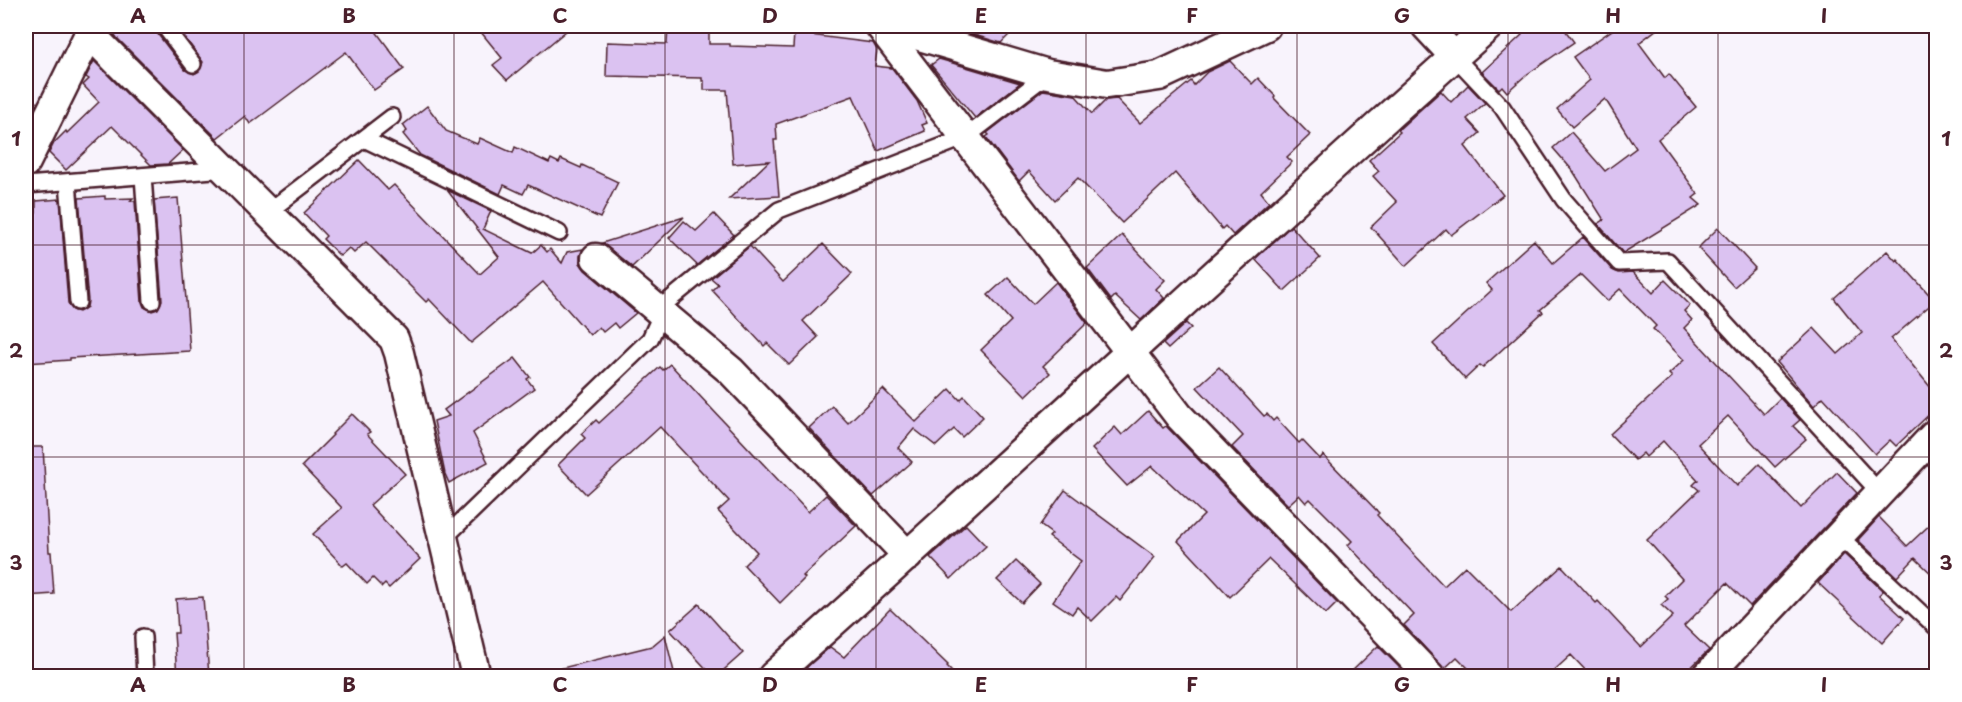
<svg xmlns="http://www.w3.org/2000/svg" width="1962" height="702" font-family="'Playpen Sans',sans-serif">
  <style>
    .building { fill: #dbc2f1; stroke: #4a1f2b; stroke-width: 1.5 }
    .lines { fill: none; stroke-linecap: round; stroke-linejoin: round }
    .lane-casing { stroke: #4a1f2b; stroke-width: 20 }
    .street-casing { stroke: #4a1f2b; stroke-width: 33 }
    .lane { stroke: #fff; stroke-width: 15 }
    .street { stroke: #fff; stroke-width: 28 }
    .grid { fill: none; stroke: #4a1f2b; stroke-width: 1.5; stroke-opacity: 0.55 }
    .neatline { fill: none; stroke: #4a1f2b; stroke-width: 2 }
    .grid-label { font-size: 20px; text-anchor: middle; font-weight: bold; fill: #4a1f2b }
  </style>
  <rect width="100%" height="100%" fill="#f8f3fc"/>
  <filter id="ink" filterUnits="userSpaceOnUse"><feTurbulence type="fractalNoise" baseFrequency=".0167" numOctaves="2"/><feDisplacementMap in="SourceGraphic" scale="12" xChannelSelector="R" yChannelSelector="G"/><feConvolveMatrix kernelMatrix="1 2 1 2 8 2 1 2 1" color-interpolation-filters="sRGB"/></filter>
  <g filter="url(#ink)">
    <g class="building">
      <polygon points="109,26 154,26 156,32 185,70 194,74 199,71 203,62 176,26 372,26 404,69 374,90 346,52 250,124 245,116 217,138 117,38"/>
      <polygon points="476,26 572,26 507,80 493,65 502,58"/>
      <polygon points="982,26 1018,26 1001,43 971,34"/>
      <polygon points="1515,26 1562,26 1574,42 1526,75 1507,92 1502,86 1499,89 1482,72 1522,35"/>
      <polygon points="1618,26 1661,26 1639,43 1665,78 1669,74 1696,107 1658,139 1698,194 1693,198 1701,205 1623,253 1598,224 1604,220 1573,171 1553,148 1571,132 1605,171 1636,148 1605,99 1572,127 1557,109 1590,80 1573,57"/>
      <polygon points="668,27 709,28 709,44 730,44 730,46 793,48 794,33 873,43 877,50 875,66 892,68 917,101 927,123 922,125 925,131 878,151 853,96 776,124 777,140 774,140 779,196 729,199 769,161 733,164 727,90 704,90 704,81 702,81 702,78 606,76 607,42 667,44"/>
      <polygon points="939,59 1020,83 975,118 931,65"/>
      <polygon points="94,61 183,150 168,164 151,165 112,126 66,170 49,153 54,143 66,131 67,133 99,102 83,85 89,79 86,77"/>
      <polygon points="1230,61 1252,84 1258,78 1275,96 1274,98 1310,135 1287,157 1292,162 1261,192 1269,202 1233,235 1225,226 1222,229 1175,173 1122,223 1078,178 1055,200 1029,171 1019,181 986,137 989,135 987,133 1043,90 1075,95 1092,114 1106,100 1117,99 1140,123 1191,81 1194,85 1207,72"/>
      <polygon points="1468,85 1485,103 1467,119 1480,133 1465,146 1503,195 1451,235 1446,229 1406,266 1371,227 1397,202 1373,176 1379,171 1369,160 1400,132 1398,130 1441,91 1451,102"/>
      <polygon points="427,106 446,131 477,144 480,138 513,153 515,147 549,163 551,159 559,163 561,159 581,168 582,165 618,182 600,218 528,185 523,194 504,185 500,194 420,155 403,134 407,131 403,125"/>
      <polygon points="359,160 388,190 394,185 480,274 499,257 447,190 491,211 483,229 532,253 541,245 547,252 550,249 562,263 567,252 583,249 580,256 580,263 585,270 636,313 618,328 614,323 603,332 599,327 590,335 543,282 471,343 429,299 426,302 366,242 354,253 349,248 340,256 323,239 326,236 304,213"/>
      <polygon points="105,196 105,199 133,198 130,201 135,201 142,302 144,307 152,311 158,309 162,300 154,200 178,198 190,351 70,358 70,360 26,363 26,213 36,213 36,201 60,199 68,303 73,310 79,312 87,307 88,301 79,198"/>
      <polygon points="714,214 734,235 697,265 669,238 684,221 696,231"/>
      <polygon points="684,217 632,267 602,243"/>
      <polygon points="1291,226 1320,258 1284,291 1255,259"/>
      <polygon points="1718,228 1755,268 1734,287 1698,248"/>
      <polygon points="1122,235 1165,280 1156,289 1164,298 1141,320 1115,296 1111,300 1087,268"/>
      <polygon points="1583,237 1612,270 1619,273 1633,272 1653,293 1665,280 1690,305 1684,311 1692,320 1684,328 1764,414 1780,398 1800,420 1793,426 1806,439 1775,467 1728,416 1698,444 1737,486 1759,464 1801,508 1837,472 1857,493 1750,606 1727,583 1684,626 1709,650 1682,676 1591,676 1571,655 1548,676 1476,676 1457,657 1444,669 1404,625 1414,615 1348,545 1352,541 1310,499 1306,503 1299,495 1288,505 1232,447 1243,436 1197,387 1219,367 1264,416 1267,414 1273,421 1276,418 1299,443 1302,440 1320,459 1323,455 1379,513 1377,515 1444,586 1465,566 1511,612 1562,566 1596,603 1598,601 1641,647 1673,616 1661,605 1668,599 1665,596 1682,579 1647,540 1699,490 1693,485 1698,480 1663,441 1646,457 1643,453 1635,460 1610,434 1672,377 1669,374 1684,360 1653,329 1656,326 1620,289 1607,301 1581,275 1540,310 1543,312 1483,367 1480,365 1465,379 1433,344 1492,290 1486,283 1534,240 1553,263"/>
      <polygon points="823,244 852,274 803,321 818,337 789,365 767,343 764,346 712,290 718,284 711,278 750,246 783,282"/>
      <polygon points="1887,251 1896,261 1897,259 1935,301 1891,339 1936,394 1936,408 1896,446 1890,440 1875,454 1823,397 1814,406 1777,362 1814,328 1838,354 1862,333 1834,298"/>
      <polygon points="1008,277 1033,304 1056,282 1087,323 1043,366 1050,373 1026,396 981,350 1011,321 988,295"/>
      <polygon points="1186,323 1191,328 1168,349 1163,344"/>
      <polygon points="515,358 530,377 527,379 534,388 473,433 488,462 449,483 445,474 434,421 449,416 444,410"/>
      <polygon points="670,364 808,512 826,495 856,526 803,576 805,578 780,603 744,565 757,552 718,511 729,501 660,427 586,494 558,465 585,438 581,434 596,420 599,423 660,367 663,370"/>
      <polygon points="883,389 916,422 950,389 960,400 964,396 983,417 962,437 954,429 936,446 914,429 898,448 912,462 873,496 809,428 832,406 848,423"/>
      <polygon points="1148,411 1163,428 1166,426 1337,603 1326,614 1269,559 1230,597 1178,541 1204,515 1152,466 1127,486 1092,449 1115,427 1122,435"/>
      <polygon points="352,414 370,432 367,434 405,474 370,505 420,559 389,588 385,584 382,587 373,578 367,584 347,563 343,566 313,534 342,508 302,466 333,435 332,434"/>
      <polygon points="26,447 43,447 49,552 51,552 54,594 26,596"/>
      <polygon points="1065,490 1155,557 1120,601 1116,597 1092,621 1077,607 1072,614 1053,601 1081,561 1049,537 1052,534 1040,525"/>
      <polygon points="1879,517 1907,546 1936,519 1936,578 1915,558 1897,577 1858,540"/>
      <polygon points="966,525 986,546 951,579 930,557"/>
      <polygon points="1844,554 1883,591 1879,595 1904,618 1882,643 1818,583"/>
      <polygon points="1016,561 1040,584 1022,603 997,580"/>
      <polygon points="203,597 209,676 177,676 174,633 178,633 176,599"/>
      <polygon points="699,604 743,653 717,676 713,676 670,630"/>
      <polygon points="890,609 948,665 947,666 957,676 801,676 808,666 830,647 844,657"/>
      <polygon points="665,635 675,676 563,676 562,668 652,646"/>
      <polygon points="1378,646 1408,676 1347,676"/>
    </g>
    <g class="lines">
      <defs>
        <g id="lane">
          <polyline points="164,26 193,64"/>
          <polyline points="1454,56 1502,107 1564,200 1619,263 1668,261 1880,493"/>
          <polyline points="364,139 559,233"/>
          <polyline points="143,176 152,301"/>
          <polyline points="68,182 78,302"/>
          <polyline points="26,185 226,169"/>
          <polyline points="268,212 392,117"/>
          <polyline points="1839,536 1936,627"/>
          <polyline points="443,539 650,339 667,302 779,210 966,137 1048,74"/>
          <polyline points="143,637 145,676"/>
        </g>
        <g id="street">
          <polyline points="880,26 1179,416 1430,676"/>
          <polyline points="886,26 1048,74 1107,84 1159,76 1266,26"/>
          <polyline points="1426,26 1454,56"/>
          <polyline points="89,33 394,339 399,353 476,676"/>
          <polyline points="26,162 93,26"/>
          <polyline points="596,258 731,371 908,556"/>
          <path d="M773 676C1014 462 1248 240 1489 26"/>
          <polyline points="1707,676 1936,433"/>
        </g>
      </defs>
      <use href="#lane" class="lane-casing"/>
      <use href="#street" class="street-casing"/>
      <use href="#lane" class="lane"/>
      <use href="#street" class="street"/>
    </g>
  </g>
  <path class="grid" d="M244 26V676M454 26V676M665 26V676M876 26V676M1086 26V676M1297 26V676M1508 26V676M1718 26V676M26 245H1936M26 457H1936"/>
  <rect width="1962" height="702" fill="none" stroke="#fff" stroke-width="66"/>
  <rect x="33" y="33" width="1896" height="636" class="neatline"/>
  <g class="grid-label">
    <text x="138" y="23">A</text>
    <text x="349" y="23">B</text>
    <text x="560" y="23">C</text>
    <text x="770" y="23">D</text>
    <text x="981" y="23">E</text>
    <text x="1192" y="23">F</text>
    <text x="1402" y="23">G</text>
    <text x="1613" y="23">H</text>
    <text x="1824" y="23">I</text>
    <text x="16" y="146">1</text>
    <text x="1946" y="146">1</text>
    <text x="16" y="358">2</text>
    <text x="1946" y="358">2</text>
    <text x="16" y="570">3</text>
    <text x="1946" y="570">3</text>
    <text x="138" y="692">A</text>
    <text x="349" y="692">B</text>
    <text x="560" y="692">C</text>
    <text x="770" y="692">D</text>
    <text x="981" y="692">E</text>
    <text x="1192" y="692">F</text>
    <text x="1402" y="692">G</text>
    <text x="1613" y="692">H</text>
    <text x="1824" y="692">I</text>
  </g>
</svg>
